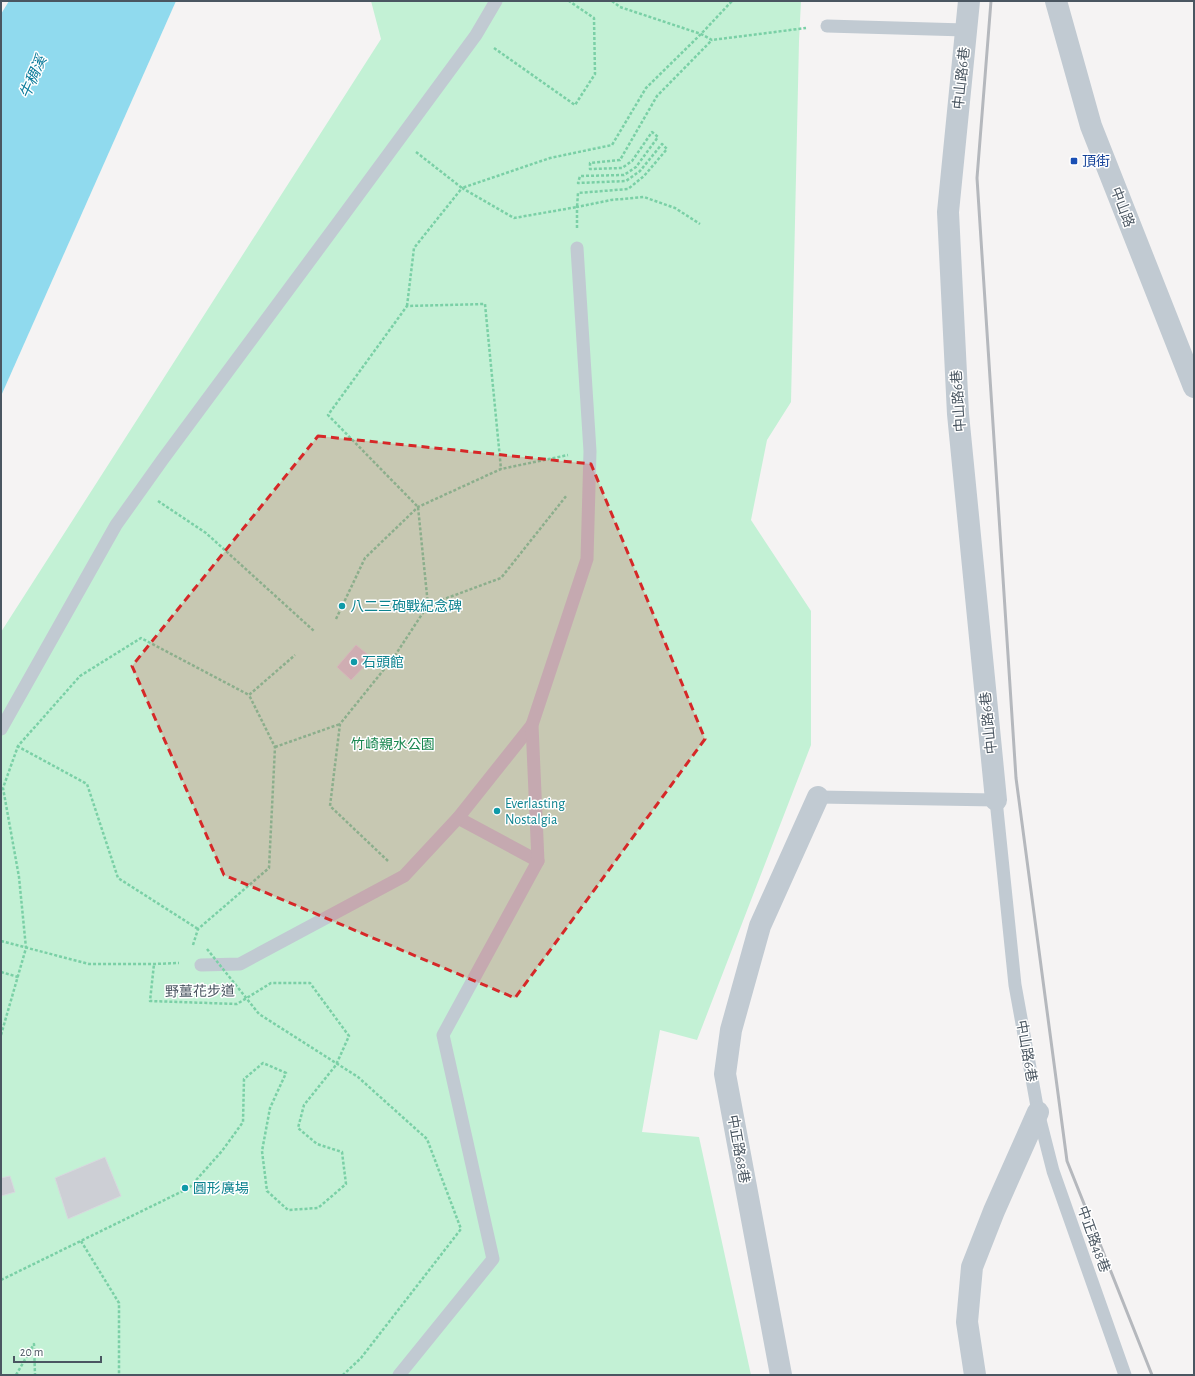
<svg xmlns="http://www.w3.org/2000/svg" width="1195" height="1376" font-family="'Alegreya Sans','Noto Sans TC',sans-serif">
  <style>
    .green { fill: #c3f1d5 }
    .water { fill: #90daee }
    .building { fill: #cdcfd5; stroke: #d7d9de }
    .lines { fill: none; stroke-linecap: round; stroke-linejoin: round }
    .path { stroke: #7ad0a6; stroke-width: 2.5; stroke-dasharray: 3 2; stroke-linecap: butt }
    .service { stroke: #c1cad2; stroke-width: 13 }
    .minor { stroke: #c1cad2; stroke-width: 22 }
    .tertiary { stroke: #c1cad2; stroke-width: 22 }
    .rail { stroke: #b5b8bd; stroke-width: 3 }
    .path-bridge { stroke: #7ad0a6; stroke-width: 2.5; stroke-dasharray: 3 2; stroke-linecap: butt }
    .marked { fill: #d62828; fill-opacity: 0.2; stroke: #d62828; stroke-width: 3; stroke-dasharray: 8 5; stroke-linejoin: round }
    .transit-dot { fill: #1a4fb4; stroke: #fff; stroke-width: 1.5 }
    .culture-dot { fill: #0f9aa8; stroke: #fff; stroke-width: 1.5 }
    .labels { text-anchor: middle; stroke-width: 3; stroke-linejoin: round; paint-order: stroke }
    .street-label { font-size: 14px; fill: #4a5661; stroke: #fff }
    .transit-label { font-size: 14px; fill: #164399; stroke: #fff; text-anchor: start }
    .culture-label { font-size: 14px; fill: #0d838f; stroke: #fff; text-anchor: start }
    .park-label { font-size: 14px; fill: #17864f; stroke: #fff }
    .water-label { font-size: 15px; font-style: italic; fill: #0c7c9b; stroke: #fff }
  </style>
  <rect width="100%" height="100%" fill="#f5f3f3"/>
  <polygon class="green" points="371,1 801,1 799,41 791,402 767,440 751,520 811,611 811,745 697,1040 660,1030 642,1132 699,1137 751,1375 1,1375 1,632 381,39"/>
  <polygon class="water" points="9,1 176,1 1,396 1,14"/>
  <g class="building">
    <polygon points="356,645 372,658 351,680 337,667"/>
    <polygon points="105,1157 121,1196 68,1219 55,1178"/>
    <polygon points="10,1176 15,1192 1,1196 1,1178"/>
  </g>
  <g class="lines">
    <g class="path">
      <polyline points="612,1 620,7 701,34 712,40 806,28"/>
      <polyline points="494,48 575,105 595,74 594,18 569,1"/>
      <polyline points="416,152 462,188 550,158 612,145 646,88 701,34 732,1"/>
      <polyline points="577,228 577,207 611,200 644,197 675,208 700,224"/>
      <polyline points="407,306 414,248 462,188 514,218 577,207 578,193 628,189 644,176 667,149 662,144 640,171 626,181 578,183 580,176 624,175 636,167 658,137 652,132 632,161 622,168 590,169 590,163 620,160 657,96 712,40"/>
      <polyline points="158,501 206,533 314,631"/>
      <polyline points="428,605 418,507 328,415 407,306 485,304 501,469"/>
      <polyline points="336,619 365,558 418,507 501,469 568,455"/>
      <polyline points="17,746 87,784 118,878 198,929"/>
      <polyline points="275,747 340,724"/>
      <polyline points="388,861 330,806 340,724 394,657 428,605 501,578 567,495"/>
      <polyline points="1,941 89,964 154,964 179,963"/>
      <polyline points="193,945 198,929 269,868 275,747 249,695 295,655"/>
      <polyline points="1,972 18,977"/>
      <polyline points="1,1035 26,948 19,877 3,788 18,746 80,676 141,638 249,695"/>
      <polyline points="81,1241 119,1303 119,1375"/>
      <polyline points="1,1280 189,1188 222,1151 243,1122 244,1079 263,1063 286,1073 270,1108 262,1151 267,1191 288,1210 318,1208 346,1184 342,1152 317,1144 298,1128 304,1105 336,1065 349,1036 310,983 271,983 237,1004 150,1001 154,964"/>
      <polyline points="16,1375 34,1344 35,1375"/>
    </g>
    <g class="service">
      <polyline points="827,26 965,30"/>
      <polyline points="1,729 116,525 163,459 337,224 476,35 496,1"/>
      <polyline points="818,797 996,800 1015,985 1038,1112 1053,1171 1125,1375"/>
      <polyline points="458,818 538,861"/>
      <polyline points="201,965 240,964 404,876 458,818 532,725"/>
      <polyline points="399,1375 493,1259 443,1035 538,861 532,725 587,559 590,451 577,248"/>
    </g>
    <g class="minor">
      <polyline points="969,1 948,212 958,414 996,800"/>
      <polyline points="781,1375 725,1074 731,1030 760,926 818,797"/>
      <polyline points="975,1375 967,1322 972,1267 994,1211 1038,1112"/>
    </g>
    <polyline class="tertiary" points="1056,1 1091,126 1194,387"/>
    <polyline class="rail" points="991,1 977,178 1016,778 1067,1161 1152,1375"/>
    <polyline class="path-bridge" points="207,949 259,1014 358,1077 427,1139 461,1229 361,1358 343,1375"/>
  </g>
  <path class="marked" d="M318 436 591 464 705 739 515 998 224 875 132 666Z"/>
  <rect class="transit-dot" x="1070" y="157" width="8" height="8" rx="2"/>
  <g class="culture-dot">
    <circle cx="342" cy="606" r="4"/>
    <circle cx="354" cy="662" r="4"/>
    <circle cx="497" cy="811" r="4"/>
    <circle cx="185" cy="1188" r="4"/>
  </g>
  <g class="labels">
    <g class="street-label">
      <text transform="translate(961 78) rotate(-84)" y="5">中山路6巷</text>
      <text transform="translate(1123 207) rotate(69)" y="5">中山路</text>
      <text transform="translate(958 401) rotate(-94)" y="5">中山路6巷</text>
      <text transform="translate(988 723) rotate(-96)" y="5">中山路6巷</text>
      <text transform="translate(200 991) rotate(-1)" y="5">野薑花步道</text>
      <text transform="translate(1027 1051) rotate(80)" y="5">中山路6巷</text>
      <text transform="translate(739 1149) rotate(80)" y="5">中正路68巷</text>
      <text transform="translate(1094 1239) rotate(70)" y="5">中正路48巷</text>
    </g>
    <g class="transit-label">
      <text x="1082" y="166">頂街</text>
    </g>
    <g class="culture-label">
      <text x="350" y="611">八二三砲戰紀念碑</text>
      <text x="362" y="667">石頭館</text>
      <text x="505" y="808">Everlasting<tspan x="505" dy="16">Nostalgia</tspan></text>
      <text x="193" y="1193">圓形廣場</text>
    </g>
    <g class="park-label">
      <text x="393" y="749">竹崎親水公園</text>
    </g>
    <g class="water-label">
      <text transform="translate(33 77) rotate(-66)" y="5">牛稠溪</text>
    </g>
  </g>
  <rect width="1195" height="1376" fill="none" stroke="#4a5661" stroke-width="4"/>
  <path d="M14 1356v6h87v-6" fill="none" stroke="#4a5661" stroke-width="2"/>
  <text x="20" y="1356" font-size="12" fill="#4a5661" stroke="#ffffff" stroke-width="3" paint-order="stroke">20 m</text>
</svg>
